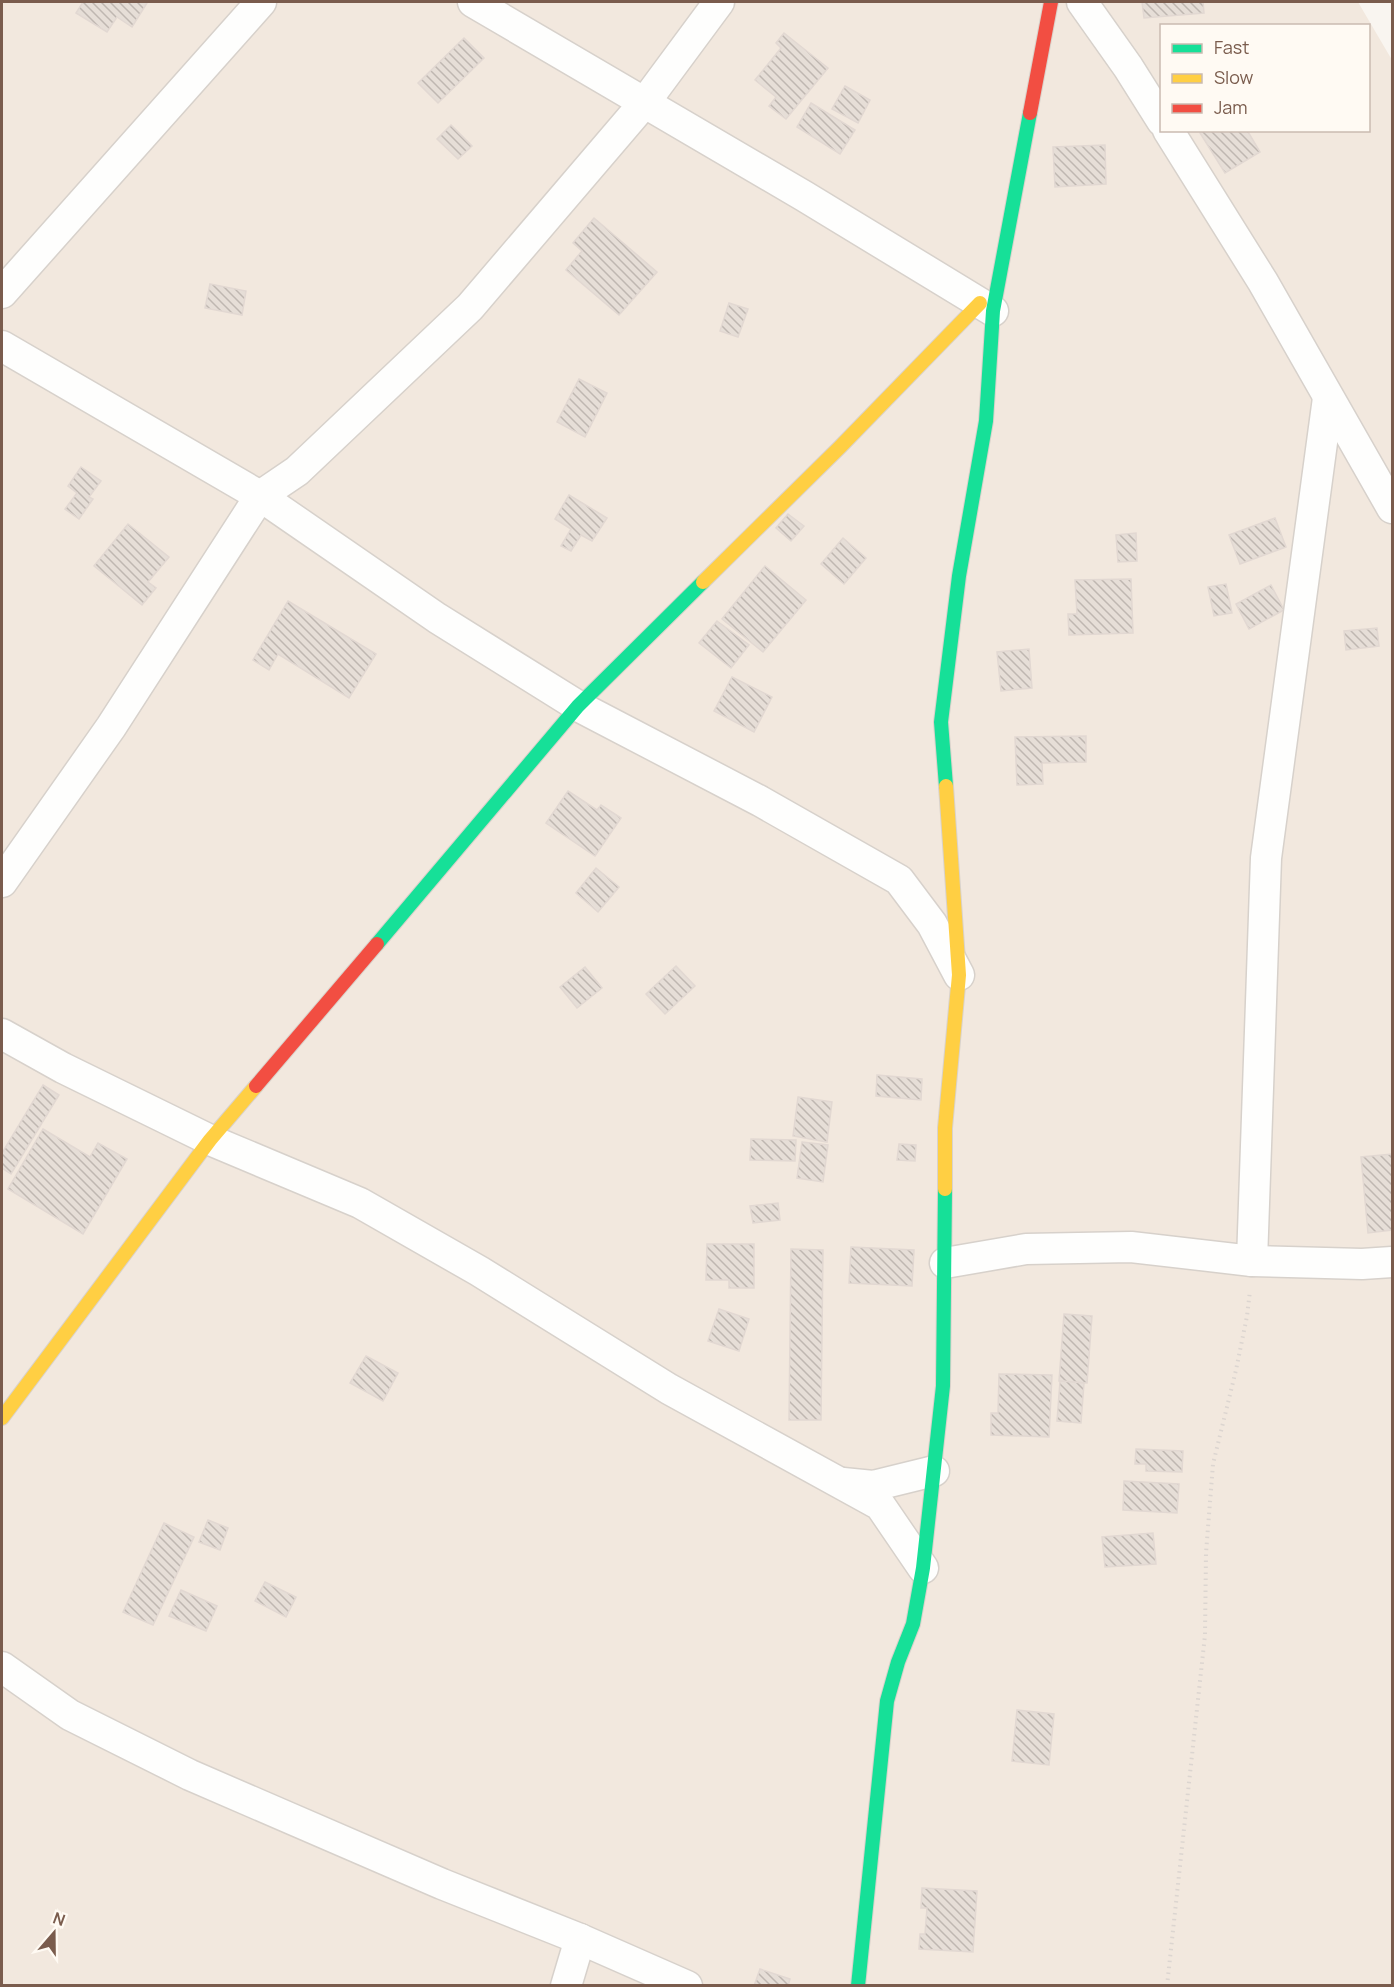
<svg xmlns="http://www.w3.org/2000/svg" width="1394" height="1987" font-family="Manrope,sans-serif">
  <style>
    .residential { fill: #f2e8de; fill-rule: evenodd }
    .building { fill: url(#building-back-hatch); stroke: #e2d8d2; stroke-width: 1.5 }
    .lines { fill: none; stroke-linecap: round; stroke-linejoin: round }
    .street-casing { stroke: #d7d1cb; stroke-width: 33 }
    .fast-casing { stroke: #d9d2cb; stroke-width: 16 }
    .slow-casing { stroke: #d9d2cb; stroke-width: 16 }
    .jam-casing { stroke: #d9d2cb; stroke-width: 16 }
    .path { stroke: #dcd5d0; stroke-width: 4; stroke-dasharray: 1.5 4.5; stroke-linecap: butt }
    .street { stroke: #fefefd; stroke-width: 30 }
    .fast { stroke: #16e098; stroke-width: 14 }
    .slow { stroke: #ffcf43; stroke-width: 14 }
    .jam { stroke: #f24e42; stroke-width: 14 }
  </style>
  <defs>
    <pattern id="building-back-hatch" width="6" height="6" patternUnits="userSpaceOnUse" patternTransform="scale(1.5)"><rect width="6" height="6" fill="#e6ded7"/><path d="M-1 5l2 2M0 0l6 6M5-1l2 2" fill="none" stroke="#bfb7b1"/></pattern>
  </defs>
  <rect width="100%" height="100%" fill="#f9f5f0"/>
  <path class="residential" d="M2 2H1358L1392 60V1985L2 1986ZM1162 26H1368V130H1162Z"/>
  <g class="building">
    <polygon points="83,2 145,2 147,3 132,27 117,17 107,32 76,13"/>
    <polygon points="1142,2 1203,2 1204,13 1144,18"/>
    <polygon points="784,33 828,68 786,119 769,106 776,97 755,80 781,48 776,43"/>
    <polygon points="464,38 484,58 438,103 418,83"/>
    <polygon points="845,86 870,100 858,123 832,109"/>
    <polygon points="811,103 855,130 840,154 797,127"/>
    <polygon points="451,125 472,146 458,159 437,139"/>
    <polygon points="1204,130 1247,130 1260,152 1225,173 1200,133"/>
    <polygon points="1105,145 1106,184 1055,187 1053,147"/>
    <polygon points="594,218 657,272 619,315 566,270 582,251 573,243"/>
    <polygon points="210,284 246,291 242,315 205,308"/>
    <polygon points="729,303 748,309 738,337 720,331"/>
    <polygon points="579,379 607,393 585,437 557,422"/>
    <polygon points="81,467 101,481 89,497 93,499 79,519 65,509 77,493 68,486"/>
    <polygon points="569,495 607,518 592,541 581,535 571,551 561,546 571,529 555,519"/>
    <polygon points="788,514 804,526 791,541 776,528"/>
    <polygon points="1275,518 1286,547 1240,564 1229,535"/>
    <polygon points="128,524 169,557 148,582 156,588 142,605 94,566"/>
    <polygon points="1136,533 1137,561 1118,562 1116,535"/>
    <polygon points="843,538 866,558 844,584 821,564"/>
    <polygon points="765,566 806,600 763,652 722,619"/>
    <polygon points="1131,579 1133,633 1069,635 1068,614 1077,614 1075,580"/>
    <polygon points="1226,584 1232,613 1214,616 1208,587"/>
    <polygon points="1271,585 1284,610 1249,629 1236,604"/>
    <polygon points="288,601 376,654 349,698 278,654 269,670 253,660"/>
    <polygon points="717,621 749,645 731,668 699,643"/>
    <polygon points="1377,628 1379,646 1346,650 1344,631"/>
    <polygon points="1029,649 1032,688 1001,691 997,652"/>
    <polygon points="732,677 772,697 754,732 714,711"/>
    <polygon points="1086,736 1086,762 1042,763 1043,784 1017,785 1015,737"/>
    <polygon points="568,791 597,810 601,805 621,818 595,856 546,823"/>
    <polygon points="596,868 619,887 598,912 576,893"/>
    <polygon points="676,966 695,986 665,1014 646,994"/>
    <polygon points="585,967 602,988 577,1008 560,987"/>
    <polygon points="877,1075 922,1079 921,1100 876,1096"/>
    <polygon points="43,1085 59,1095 11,1174 2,1168 2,1153"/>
    <polygon points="798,1097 832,1102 827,1142 793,1136"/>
    <polygon points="43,1129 90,1157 98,1143 127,1159 83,1234 8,1189"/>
    <polygon points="751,1139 796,1140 795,1161 750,1160"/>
    <polygon points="802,1142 828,1145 823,1182 797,1178"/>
    <polygon points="899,1144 916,1145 915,1161 897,1160"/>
    <polygon points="1392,1154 1392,1230 1368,1233 1361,1157"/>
    <polygon points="778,1203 780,1220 753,1223 750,1206"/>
    <polygon points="707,1244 754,1244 754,1288 729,1288 729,1280 706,1280"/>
    <polygon points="851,1247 914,1250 912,1286 849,1283"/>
    <polygon points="791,1249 823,1250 821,1420 789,1420"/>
    <polygon points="719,1309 749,1319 739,1351 708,1341"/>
    <polygon points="1064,1314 1092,1316 1087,1383 1059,1381"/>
    <polygon points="366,1356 398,1373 383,1401 350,1383"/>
    <polygon points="999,1374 1052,1375 1049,1437 991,1435 991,1413 998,1413"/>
    <polygon points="1060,1381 1084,1383 1081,1423 1057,1421"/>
    <polygon points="1136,1449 1183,1451 1182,1472 1146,1471 1146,1464 1135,1464"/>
    <polygon points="1124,1481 1179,1484 1177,1513 1123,1510"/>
    <polygon points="208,1520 228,1528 220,1550 199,1542"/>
    <polygon points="164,1523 194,1537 153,1625 123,1612"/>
    <polygon points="1153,1533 1156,1564 1105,1567 1102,1537"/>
    <polygon points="265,1582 296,1597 286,1617 255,1601"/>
    <polygon points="181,1590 217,1606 206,1631 169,1616"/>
    <polygon points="1017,1710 1054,1714 1049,1765 1012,1761"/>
    <polygon points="922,1888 977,1891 973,1952 919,1949 920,1934 925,1934 927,1908 921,1908"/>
    <polygon points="760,1969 790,1979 788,1986 754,1986"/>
  </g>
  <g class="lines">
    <defs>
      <g id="street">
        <polyline points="473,2 804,196 993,311"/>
        <polyline points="1082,2 1128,67 1162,121"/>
        <polyline points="1168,130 1263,282 1392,508"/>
        <polyline points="2,293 261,2"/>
        <polyline points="2,346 260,496 437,618 578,706 760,801 899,880 932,924 959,975"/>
        <polyline points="2,882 111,727 260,496 297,471 470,307 645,102 719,2"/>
        <polyline points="2,1034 63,1068 210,1140 360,1203 479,1271 669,1389 880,1505 923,1568"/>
        <polyline points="1252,1261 1266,858 1328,398"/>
        <polyline points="945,1263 1026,1249 1131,1247 1252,1261 1362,1264 1392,1262"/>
        <polyline points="843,1483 873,1486 934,1471"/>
        <polyline points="2,1667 70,1715 190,1775 442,1884 580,1939 687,1986"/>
        <polyline points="566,1986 580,1939"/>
      </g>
      <g id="fast">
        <polyline points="946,786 941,722 959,576 986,421 993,311 1030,113"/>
        <polyline points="377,944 578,706 703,582"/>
        <polyline points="858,1986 887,1701 898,1662 913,1624 923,1568 943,1386 945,1189"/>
      </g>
      <g id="slow">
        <polyline points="703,582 840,447 980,303"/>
        <polyline points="945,1189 945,1128 959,975 946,786"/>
        <polyline points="2,1418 210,1140 256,1086"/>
      </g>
      <g id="jam">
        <polyline points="1030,113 1051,2"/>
        <polyline points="256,1086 377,944"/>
      </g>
    </defs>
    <use href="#street" class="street-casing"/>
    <use href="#fast" class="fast-casing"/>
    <use href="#slow" class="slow-casing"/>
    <use href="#jam" class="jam-casing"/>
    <polyline class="path" points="1167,1986 1205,1635 1206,1553 1213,1464 1236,1370 1247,1316 1250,1291"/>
    <use href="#street" class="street"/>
    <use href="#fast" class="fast"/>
    <use href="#slow" class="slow"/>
    <use href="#jam" class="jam"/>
  </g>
  <rect width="1394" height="1987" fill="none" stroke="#7a5c4d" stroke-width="6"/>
  <rect x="1160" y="24" width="210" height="108" fill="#fffaf3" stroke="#cabbb1" stroke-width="1.5"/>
  <rect x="1172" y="44" width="30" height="9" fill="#16e098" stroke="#cabbb1" stroke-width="1.5"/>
  <text x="1214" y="54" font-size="18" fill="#7a5c4d">Fast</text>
  <rect x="1172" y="74" width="30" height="9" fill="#ffcf43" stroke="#cabbb1" stroke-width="1.5"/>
  <text x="1214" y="84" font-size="18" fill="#7a5c4d">Slow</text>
  <rect x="1172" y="104" width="30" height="9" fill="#f24e42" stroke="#cabbb1" stroke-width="1.5"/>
  <text x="1214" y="114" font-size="18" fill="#7a5c4d">Jam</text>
  <g transform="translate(54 1933) rotate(20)" stroke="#fffaf3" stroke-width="4.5" paint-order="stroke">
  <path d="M0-4.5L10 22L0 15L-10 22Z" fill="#7a5c4d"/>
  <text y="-9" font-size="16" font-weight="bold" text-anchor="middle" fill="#7a5c4d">N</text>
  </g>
</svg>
